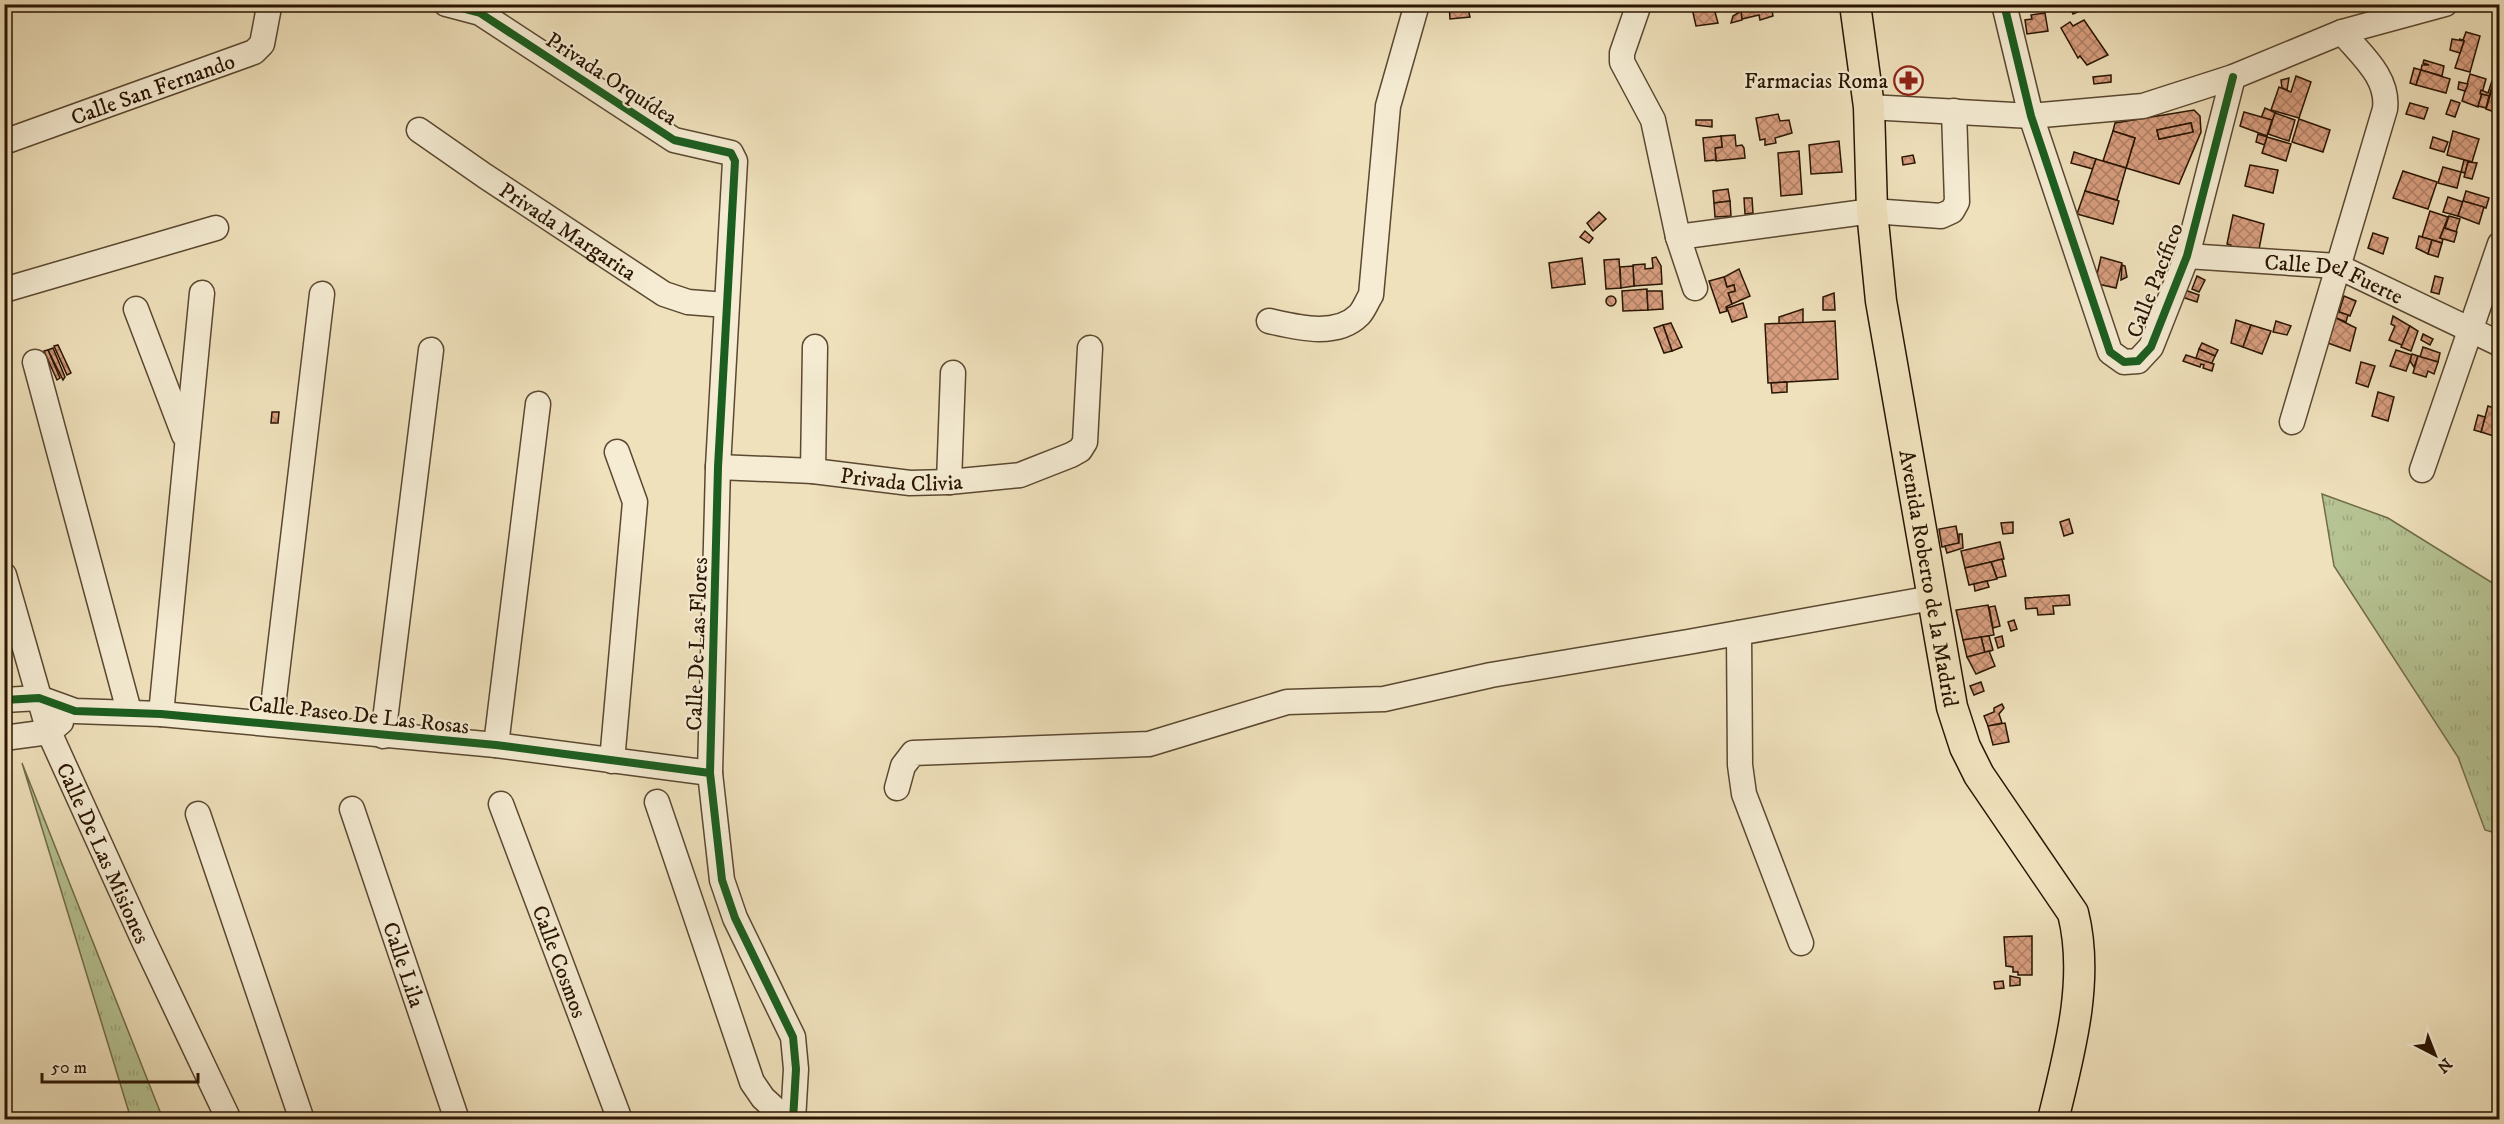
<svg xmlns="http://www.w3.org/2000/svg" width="2504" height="1124" font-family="'IM FELL DW Pica',serif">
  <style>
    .grass { fill: url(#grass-tufts); stroke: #706c4a; stroke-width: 1.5 }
    .building { fill: url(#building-cross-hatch); stroke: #2a1502; stroke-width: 1.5; fill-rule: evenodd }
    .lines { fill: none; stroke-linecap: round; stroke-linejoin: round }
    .minor-casing { stroke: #5b4830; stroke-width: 27 }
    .major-casing { stroke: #2a1502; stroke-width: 33 }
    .minor { stroke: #f5ecd3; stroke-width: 24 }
    .major { stroke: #efe1bc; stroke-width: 30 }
    .cycleway-casing { stroke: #f5ecd3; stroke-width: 11 }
    .cycleway { stroke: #1b5e20; stroke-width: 8 }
    .labels { text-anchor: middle; stroke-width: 4.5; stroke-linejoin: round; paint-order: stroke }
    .street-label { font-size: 22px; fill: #2a1502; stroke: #f5ecd3 }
    .poi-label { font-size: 22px; fill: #2a1502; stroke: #f5ecd3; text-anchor: end }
  </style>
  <defs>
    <pattern id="grass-tufts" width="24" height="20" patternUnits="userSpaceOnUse" patternTransform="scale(1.5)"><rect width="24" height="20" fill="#b6c393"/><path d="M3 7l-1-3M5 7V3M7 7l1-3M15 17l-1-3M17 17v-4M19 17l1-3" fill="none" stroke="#9da77d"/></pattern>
    <pattern id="building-cross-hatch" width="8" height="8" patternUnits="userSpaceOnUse" patternTransform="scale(1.5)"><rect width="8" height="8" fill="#d89e7f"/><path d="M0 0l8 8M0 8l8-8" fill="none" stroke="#af8066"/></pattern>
  </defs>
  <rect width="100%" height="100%" fill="#efe1bc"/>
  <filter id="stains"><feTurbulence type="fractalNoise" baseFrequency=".00333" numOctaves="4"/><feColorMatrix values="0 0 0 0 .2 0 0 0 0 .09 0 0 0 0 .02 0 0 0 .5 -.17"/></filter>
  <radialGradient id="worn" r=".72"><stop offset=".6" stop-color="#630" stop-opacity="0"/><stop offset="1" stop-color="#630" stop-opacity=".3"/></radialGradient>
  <g class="grass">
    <polygon points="2322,494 2388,518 2499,587 2499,834 2485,830 2458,757 2334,566"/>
    <polygon points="22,763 163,1119 131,1119"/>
  </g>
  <g class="building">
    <polygon points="1449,4 1467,4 1470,17 1450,19"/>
    <polygon points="1691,4 1718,4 1719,11 1715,12 1718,23 1696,26"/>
    <polygon points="1742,4 1766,4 1767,10 1772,10 1773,16 1760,20 1759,15 1742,19 1740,7"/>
    <polygon points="1766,4 1783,4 1784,8 1767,10"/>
    <polygon points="2073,4 2080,4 2082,10 2073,14 2070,7"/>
    <polygon points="1741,11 1742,20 1731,23 1733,16"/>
    <polygon points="2045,13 2048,31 2027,34 2025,20 2032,19 2031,15"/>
    <polygon points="2084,20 2108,55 2087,65 2080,56 2078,58 2061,28 2070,22 2073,26"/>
    <polygon points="2466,32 2480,36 2470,72 2455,68 2464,41 2459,39 2463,40"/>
    <polygon points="2452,39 2464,41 2460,53 2450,50"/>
    <polygon points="2424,60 2444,66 2442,76 2421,70 2422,65 2429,65 2423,63"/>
    <polygon points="2414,68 2421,70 2416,85 2410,83"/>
    <polygon points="2421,70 2450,79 2446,93 2416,85"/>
    <polygon points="1899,74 1917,75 1916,87 1899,86"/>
    <polygon points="2470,74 2486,79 2478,107 2462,101"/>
    <polygon points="2111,75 2111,82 2094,84 2093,77"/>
    <polygon points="2296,76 2311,82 2299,118 2271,110 2279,87 2291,92"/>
    <polygon points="2289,78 2287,90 2282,88 2281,80"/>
    <polygon points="2492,81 2494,82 2489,96 2480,94 2481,90 2488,93"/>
    <polygon points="2459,82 2468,84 2465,91 2458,89"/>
    <polygon points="2493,86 2500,88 2500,114 2486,109"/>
    <polygon points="2482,94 2489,96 2486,108 2478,106"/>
    <polygon points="2451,100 2460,103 2455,117 2446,114"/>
    <polygon points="2410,103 2428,108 2424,119 2406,114"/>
    <polygon points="2265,108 2276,113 2272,120 2261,118"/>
    <path d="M2194 110 2200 116 2201 132 2179 184 2126 168 2135 138 2113 131 2115 123ZM2191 123 2193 132 2159 139 2157 130Z"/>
    <polygon points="2244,112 2272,120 2267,136 2240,126"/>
    <polygon points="2275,113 2295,120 2289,141 2268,134"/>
    <polygon points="1778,114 1780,121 1789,120 1792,133 1775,138 1776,143 1765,145 1765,139 1760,140 1756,118"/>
    <polygon points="2299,119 2330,130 2323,152 2292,142"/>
    <polygon points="1696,120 1712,120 1712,127 1696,125"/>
    <polygon points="2191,123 2193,132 2159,139 2157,130"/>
    <polygon points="2113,131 2135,138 2126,168 2103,161"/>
    <polygon points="2453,131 2479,139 2472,162 2447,155"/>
    <polygon points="2258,134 2267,137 2265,145 2256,142"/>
    <polygon points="1735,135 1736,146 1742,145 1744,148 1745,158 1716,161 1715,148 1722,147 1721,136"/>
    <polygon points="1721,136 1722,147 1715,148 1716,160 1705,161 1703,138"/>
    <polygon points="2267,137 2291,144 2286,161 2262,153"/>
    <polygon points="2433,137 2448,142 2444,152 2430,148"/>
    <polygon points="1839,141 1842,172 1811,174 1809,145"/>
    <polygon points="1799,151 1802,194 1781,196 1778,153"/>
    <polygon points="2074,152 2096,159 2093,169 2071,163"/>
    <polygon points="1913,155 1915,163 1903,165 1902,157"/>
    <polygon points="2096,159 2126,168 2117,200 2085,191"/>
    <polygon points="2464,160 2472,162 2468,162 2465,173 2461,172"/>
    <polygon points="2468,162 2477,163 2472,179 2464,177"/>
    <polygon points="2250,165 2278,170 2273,193 2245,186"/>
    <polygon points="2443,167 2461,172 2457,188 2438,183"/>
    <polygon points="2403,171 2437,182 2428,209 2393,198"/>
    <polygon points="1728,189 1730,201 1714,203 1713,191"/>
    <polygon points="2085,191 2119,201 2113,224 2077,214"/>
    <polygon points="2466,191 2489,198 2486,208 2463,201"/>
    <polygon points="2448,197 2463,202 2458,216 2443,212"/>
    <polygon points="1744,198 1752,198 1753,213 1745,214"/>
    <polygon points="1730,201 1731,216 1715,217 1714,203"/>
    <polygon points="2463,201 2484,207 2479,224 2458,216"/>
    <polygon points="2430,211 2448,217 2440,238 2443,239 2442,243 2422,237"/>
    <polygon points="1599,212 1606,219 1593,231 1587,223"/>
    <polygon points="2233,215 2264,224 2258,254 2230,251 2231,245 2227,244"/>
    <polygon points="2449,216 2460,219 2456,232 2445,228"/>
    <polygon points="2444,228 2457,232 2454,242 2440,238"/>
    <polygon points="1585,231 1593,238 1589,243 1580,237"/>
    <polygon points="2373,233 2388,238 2383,254 2368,248"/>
    <polygon points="2419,236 2432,240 2428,254 2416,248"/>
    <polygon points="2432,240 2442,243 2438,257 2428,254"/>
    <polygon points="1656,257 1661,266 1662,284 1634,286 1633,265 1645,264 1645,269 1653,268 1652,258"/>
    <polygon points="2101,257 2122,263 2116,288 2098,284 2096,279"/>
    <polygon points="1582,258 1585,284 1552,288 1549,263"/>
    <polygon points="1619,259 1621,288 1606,289 1604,260"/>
    <polygon points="2122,265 2125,266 2127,277 2121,280"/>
    <polygon points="1633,266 1634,286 1621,288 1620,267"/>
    <polygon points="1739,269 1750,296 1732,304 1728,293 1735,291 1734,285 1727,287 1724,277"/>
    <polygon points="2197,276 2205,280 2199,292 2192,289"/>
    <polygon points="2435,276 2443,278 2439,294 2431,292"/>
    <polygon points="1724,277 1727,287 1734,285 1735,291 1728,293 1732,304 1726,307 1727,311 1720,313 1709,281"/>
    <polygon points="1647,289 1648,310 1623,311 1622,291"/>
    <polygon points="2185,290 2199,295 2197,302 2182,297"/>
    <polygon points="1647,291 1662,291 1663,309 1648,310"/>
    <polygon points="1834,293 1835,310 1823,310 1823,297"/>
    <circle cx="1611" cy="301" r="5"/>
    <polygon points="2344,296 2356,301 2350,316 2339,312"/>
    <polygon points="1743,303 1747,317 1732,322 1727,308"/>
    <polygon points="1803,309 1803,323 1779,324 1779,317"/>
    <polygon points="2336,311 2348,315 2346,322 2334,317"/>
    <polygon points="2393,316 2410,326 2402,345 2389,340 2395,326 2391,324"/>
    <polygon points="2334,317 2356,328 2350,351 2325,342"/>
    <polygon points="2236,320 2251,325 2243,347 2231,343"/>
    <polygon points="1835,321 1838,379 1768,383 1765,324"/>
    <polygon points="2276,321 2291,326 2287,335 2273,332"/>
    <polygon points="1671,323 1682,347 1672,351 1663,325"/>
    <polygon points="1663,325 1672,351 1664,353 1654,328"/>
    <polygon points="2251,325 2271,331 2262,354 2243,347"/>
    <polygon points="2410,326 2418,331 2411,351 2401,347"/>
    <polygon points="2423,334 2433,339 2430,345 2421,340"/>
    <polygon points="2202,343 2218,350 2215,356 2199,349"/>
    <polygon points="58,345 71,373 67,375 54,346"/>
    <polygon points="2423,347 2440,353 2438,362 2420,357"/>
    <polygon points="53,348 65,377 63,380 48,350"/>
    <polygon points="2199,349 2215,356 2211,365 2196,358"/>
    <polygon points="48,350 60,378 57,380 44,351"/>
    <polygon points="2396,350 2412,355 2406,371 2390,366"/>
    <polygon points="2412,354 2418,356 2414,367 2410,361"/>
    <polygon points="2186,355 2214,364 2212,371 2203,368 2204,365 2201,364 2200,367 2183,361"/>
    <polygon points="2418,356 2438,362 2434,374 2428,371 2426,377 2413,373"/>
    <polygon points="2361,362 2375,366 2368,387 2356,383"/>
    <polygon points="1787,382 1787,392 1772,393 1771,383"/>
    <polygon points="2378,392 2394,397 2388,421 2372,416"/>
    <polygon points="2488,406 2500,410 2500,438 2481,432"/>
    <polygon points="272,412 279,412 278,423 271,423"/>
    <polygon points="2478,415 2485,417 2481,432 2474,430"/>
    <polygon points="2069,519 2073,533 2064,536 2060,522"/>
    <polygon points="2013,522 2013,533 2003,534 2001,523"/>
    <polygon points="1956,526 1959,543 1942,547 1939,529"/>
    <polygon points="1959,534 1962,534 1963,548 1947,553 1945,546 1959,543"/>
    <polygon points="2000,542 2004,559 1965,568 1961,551"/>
    <polygon points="2002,559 2006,576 1997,578 1991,562"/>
    <polygon points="1991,562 1997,579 1969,585 1965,568"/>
    <polygon points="1987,581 1989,587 1975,591 1974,584"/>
    <polygon points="2069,595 2070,605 2053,606 2054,614 2038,615 2037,608 2026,609 2025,598"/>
    <polygon points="1988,605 1994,635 1963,640 1956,610"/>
    <polygon points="1995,606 2000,626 1993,628 1989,607"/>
    <polygon points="2014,620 2017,629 2011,631 2008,622"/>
    <polygon points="1989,636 1993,650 1985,653 1981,637"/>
    <polygon points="2002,636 2004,646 1998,648 1995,638"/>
    <polygon points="1981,637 1985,653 1967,657 1963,640"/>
    <polygon points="1989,651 1995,666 1976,674 1967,657"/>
    <polygon points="1981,682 1984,691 1974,695 1970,686"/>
    <polygon points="2002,704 2004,708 1999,714 2002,723 1988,726 1984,716 1994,712 1994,708"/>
    <polygon points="2005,723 2009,742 1993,745 1988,726"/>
    <polygon points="2032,936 2032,975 2018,975 2018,972 2013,972 2013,967 2006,966 2004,937"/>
    <polygon points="2010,976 2020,978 2020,985 2010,986"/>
    <polygon points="2003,981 2004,988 1995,989 1994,982"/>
  </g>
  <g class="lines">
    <defs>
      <g id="minor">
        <polyline points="446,4 480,13 674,140 731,153 735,161 718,467 710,773 722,880 735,918 793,1037 796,1069 793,1120"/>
        <polyline points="1639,4 1622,53 1622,62 1653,120 1678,237 1695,288"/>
        <polyline points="2004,4 2031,116 2110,352 2124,362 2138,361 2151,347 2187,256 2233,77"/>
        <polyline points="1869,107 2031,116 2143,106 2233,77 2342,32 2445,4"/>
        <path id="s1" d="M419 130 485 176 664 294 688 302 726 305"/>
        <path id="s2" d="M4 142 254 52 262 44 269 7"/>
        <polyline points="1678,237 1872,211 1941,216 1952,211 1957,202 1954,111"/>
        <path id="s3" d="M2187 256 2337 266 2500 344"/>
        <polyline points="4,290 216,228"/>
        <polyline points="136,309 184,435"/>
        <path d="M1269 321C1296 327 1336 338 1359 315 1364 310 1367 301 1371 295L1388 106 1417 4"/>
        <polyline points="35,362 129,711"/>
        <path d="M2292 422 2385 109C2389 77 2361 55 2342 32"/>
        <path id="s4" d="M718 467 813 471 910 483 949 482 1020 475 1071 455 1080 450 1085 442 1090 348"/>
        <polyline points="2422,470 2500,244"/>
        <polyline points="813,471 815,347"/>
        <polyline points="949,482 953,373"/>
        <path id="s5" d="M4 575 49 732 143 939 229 1120"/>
        <polyline points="1739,633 1740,765 1744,794 1801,943"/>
        <polyline points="4,700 39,698 75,711 161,714 496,745 710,773"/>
        <polyline points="161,714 202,293"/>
        <polyline points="271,723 322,294"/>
        <polyline points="383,736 431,350"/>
        <polyline points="4,738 49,732 61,722"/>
        <polyline points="496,745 538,404"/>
        <polyline points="612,761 635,502 617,452"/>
        <polyline points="897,788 903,766 913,753 1149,744 1287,702 1384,699 1491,675 1688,642 1932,598"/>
        <polyline points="657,802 752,1082 763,1098 787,1120"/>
        <path id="s6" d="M501 804 620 1120"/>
        <path id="s7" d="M352 809 457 1120"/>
        <polyline points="198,814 302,1120"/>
      </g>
      <g id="major">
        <path id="s8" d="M1855 4 1869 107 1872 211 1881 301 1952 707 1965 747 1979 775 2073 913C2090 980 2069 1054 2053 1120"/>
      </g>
    </defs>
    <use href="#minor" class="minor-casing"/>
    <use href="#major" class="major-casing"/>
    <use href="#minor" class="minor"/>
    <use href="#major" class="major"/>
    <defs>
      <g id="cycleway">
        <polyline points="446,4 480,13 674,140 731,153 735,161 718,467 710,773 722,880 735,918 793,1037 796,1069 793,1120"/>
        <polyline points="2004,4 2031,116 2110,352 2124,362 2138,361 2151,347 2187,256 2233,77"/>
        <polyline points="4,700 39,698 75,711 161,714 496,745 710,773"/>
      </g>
    </defs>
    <use href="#cycleway" class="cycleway-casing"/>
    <use href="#cycleway" class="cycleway"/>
  </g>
  <defs>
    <symbol id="pharmacy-ring" viewBox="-11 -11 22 22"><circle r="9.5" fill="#f5ecd3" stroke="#8f2418" stroke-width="1.5"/><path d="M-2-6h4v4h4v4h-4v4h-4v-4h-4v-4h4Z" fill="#8f2418"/></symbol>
  </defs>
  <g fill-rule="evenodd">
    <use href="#pharmacy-ring" x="1892" y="64" width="33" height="33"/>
  </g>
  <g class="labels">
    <g class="street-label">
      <text transform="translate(612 78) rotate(33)" y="8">Privada Orquídea</text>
      <text dy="8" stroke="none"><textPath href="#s2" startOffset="158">Calle San Fernando</textPath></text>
      <text dy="8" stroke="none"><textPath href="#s1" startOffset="180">Privada Margarita</textPath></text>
      <text transform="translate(2154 280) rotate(-69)" y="8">Calle Pacífico</text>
      <text dy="8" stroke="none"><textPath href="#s3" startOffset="150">Calle Del Fuerte</textPath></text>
      <text dy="8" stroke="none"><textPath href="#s4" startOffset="184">Privada Clivia</textPath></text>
      <text dy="8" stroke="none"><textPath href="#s8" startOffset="580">Avenida Roberto de la Madrid</textPath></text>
      <text transform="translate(696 644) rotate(-88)" y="8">Calle De Las Flores</text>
      <text transform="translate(359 714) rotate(6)" y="8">Calle Paseo De Las Rosas</text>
      <text dy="8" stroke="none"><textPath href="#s5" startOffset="296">Calle De Las Misiones</textPath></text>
      <text dy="8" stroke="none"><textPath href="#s6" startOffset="168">Calle Cosmos</textPath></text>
      <text dy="8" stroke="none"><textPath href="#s7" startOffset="164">Calle Lila</textPath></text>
    </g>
    <g class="poi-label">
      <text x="1888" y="88">Farmacias Roma</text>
    </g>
  </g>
  <rect width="2504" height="1124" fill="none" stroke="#efe1bc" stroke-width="24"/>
  <rect x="6" y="6" width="2492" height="1112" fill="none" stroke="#2a1502" stroke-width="3"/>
  <rect x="12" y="12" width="2480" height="1100" fill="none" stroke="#2a1502" stroke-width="1.5"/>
  <g transform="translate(2435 1055) rotate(138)" stroke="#f5ecd3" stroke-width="4.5" paint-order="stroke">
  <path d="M0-4.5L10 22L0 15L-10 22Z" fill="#2a1502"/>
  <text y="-9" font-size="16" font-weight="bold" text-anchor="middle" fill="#2a1502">N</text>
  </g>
  <path d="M42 1073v9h156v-9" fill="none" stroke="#2a1502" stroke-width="3"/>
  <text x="51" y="1073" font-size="18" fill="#2a1502" stroke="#f5ecd3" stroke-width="4.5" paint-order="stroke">50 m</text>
  <rect width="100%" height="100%" filter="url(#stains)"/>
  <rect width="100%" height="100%" fill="url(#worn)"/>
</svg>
